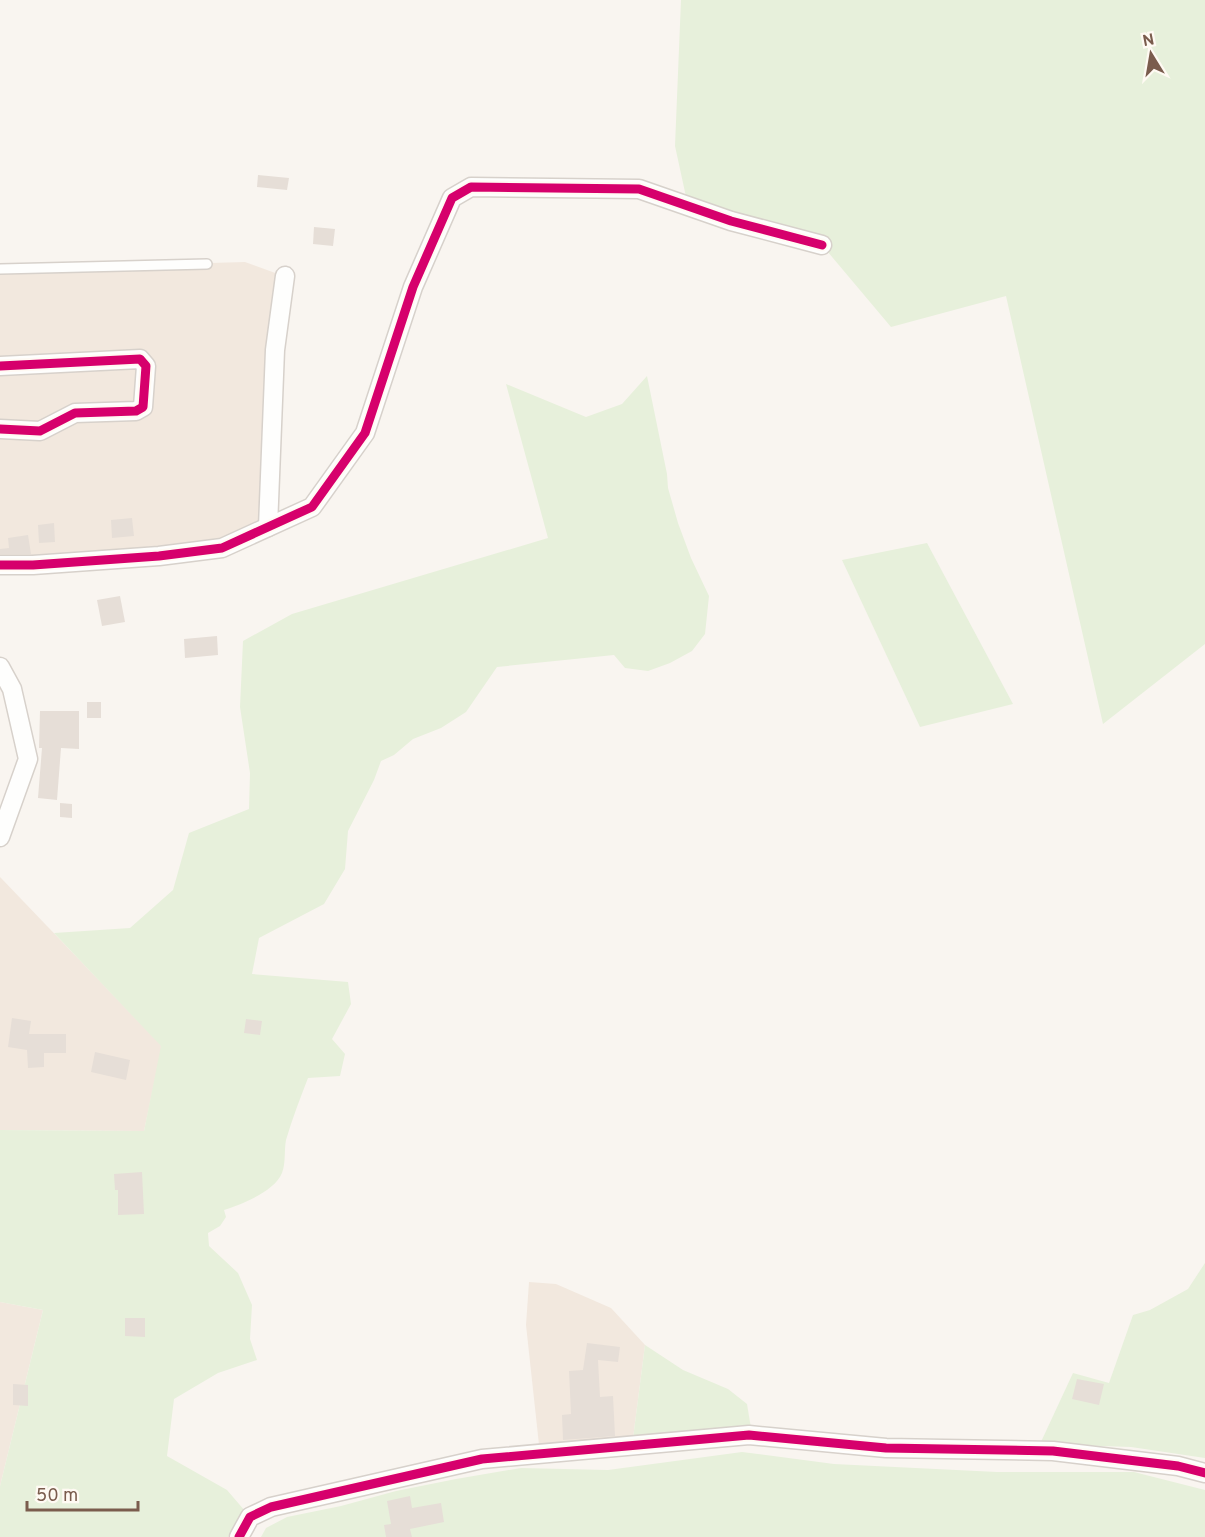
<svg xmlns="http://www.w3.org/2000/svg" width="1205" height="1537" font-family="Overpass,sans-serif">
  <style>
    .residential { fill: #f2e8de }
    .green { fill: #e7f0db }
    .building { fill: #e6ded7 }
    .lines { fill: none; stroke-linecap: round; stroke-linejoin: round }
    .lane-casing { stroke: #d7d1cb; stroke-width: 12 }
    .street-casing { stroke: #d7d1cb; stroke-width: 21 }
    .lane { stroke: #fefefd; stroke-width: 9 }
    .street { stroke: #fefefd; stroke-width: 18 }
    .cycleway-casing { stroke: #fffaf3; stroke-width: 13 }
    .cycleway { stroke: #d6006c; stroke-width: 9 }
  </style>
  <rect width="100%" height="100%" fill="#f9f5f0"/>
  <g class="residential">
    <polygon points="245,262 278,274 263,525 200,547 0,561 0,269"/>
    <polygon points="0,877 162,1046 144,1131 0,1130"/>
    <polygon points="529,1282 556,1284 611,1308 645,1345 632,1446 540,1454 526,1325"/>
    <polygon points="0,1302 43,1310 0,1486"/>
  </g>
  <g class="green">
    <polygon points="681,0 1205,0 1205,644 1103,724 1006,296 891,327 822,245 688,206 675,146"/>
    <path d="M647 376 667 474 668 488 678 523 691 558 709 596 705 634 692 651 670 663 648 671 625 668 614 655 497 667 466 712 441 728 413 739 394 755 381 761 374 780 348 831 345 869 324 904 259 938 252 974 348 982 351 1004 332 1039 345 1054 340 1076 308 1078C300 1099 292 1119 286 1140 284 1150 286 1163 282 1173 275 1191 241 1205 224 1210L226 1217 220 1226 208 1233 209 1246 238 1273 252 1305 250 1339 257 1360 218 1373 174 1399 167 1456 227 1490 245 1511 228 1537H0V1486L43 1310 0 1302V1130L144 1131 161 1046 54 933 130 928 173 890 189 833 249 809 250 773 240 707 243 641 292 614 548 538 506 384 586 417 622 404Z"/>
    <polygon points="927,543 1013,704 920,727 842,560"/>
    <polygon points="1205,1263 1205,1458 1131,1447 1040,1444 1073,1373 1109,1383 1133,1315 1150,1310 1188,1289"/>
    <polygon points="645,1345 683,1370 728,1389 747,1404 751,1428 632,1446"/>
    <polygon points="742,1452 834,1464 997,1472 1134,1472 1205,1490 1205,1537 261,1537 266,1528 287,1517 341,1506 396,1491 456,1479 521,1468 608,1470"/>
  </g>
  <g class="building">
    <polygon points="258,175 289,178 287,190 257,187"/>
    <polygon points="314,227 335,229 333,246 313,244"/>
    <polygon points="132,518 134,536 112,538 111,520"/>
    <polygon points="54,523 55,542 39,543 38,525"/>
    <polygon points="28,535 31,554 0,554 0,549 9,548 8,538"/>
    <polygon points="120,596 125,622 102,626 97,600"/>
    <polygon points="217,636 218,655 185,658 184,639"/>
    <rect x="87" y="702" width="14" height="16"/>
    <polygon points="40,711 79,711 79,749 61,748 57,800 38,798 42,748 39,748"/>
    <polygon points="60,803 72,804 72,818 60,817"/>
    <polygon points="12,1018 31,1021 29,1034 66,1034 66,1053 44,1053 44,1067 28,1068 27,1050 8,1047"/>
    <polygon points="246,1019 262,1021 260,1035 244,1033"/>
    <polygon points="95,1052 130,1060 126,1080 91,1072"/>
    <polygon points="142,1172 144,1214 118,1215 118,1190 115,1190 114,1174"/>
    <polygon points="125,1318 145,1318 145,1337 125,1336"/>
    <polygon points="587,1343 620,1347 618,1362 598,1360 600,1397 613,1396 615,1436 563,1440 562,1415 571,1414 569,1371 583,1370"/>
    <polygon points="1077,1379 1104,1384 1099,1405 1072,1399"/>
    <polygon points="13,1384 28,1385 28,1406 13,1405"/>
    <polygon points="410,1496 412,1508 441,1503 444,1522 410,1529 412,1537 386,1537 384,1525 391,1524 387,1501"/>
  </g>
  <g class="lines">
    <defs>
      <polyline id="lane" points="0,269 207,264"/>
      <g id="street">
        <polyline points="0,366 140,359 146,366 143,407 136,411 75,413 40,431 0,429"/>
        <polyline points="268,527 275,350 285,276"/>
        <polyline points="0,565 33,565 159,556 222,548 312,507 365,433 413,287 452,198 471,187 639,189 731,221 822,245"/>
        <polyline points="0,667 12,689 28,759 0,837"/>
        <polyline points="239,1537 250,1517 271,1507 482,1459 749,1435 886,1448 1053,1451 1178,1466 1205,1473"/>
      </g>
    </defs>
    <use href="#lane" class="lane-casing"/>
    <use href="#street" class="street-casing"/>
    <use href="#lane" class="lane"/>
    <use href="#street" class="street"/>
    <defs>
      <g id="cycleway">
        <polyline points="0,366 140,359 146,366 143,407 136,411 75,413 40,431 0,429"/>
        <polyline points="0,565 33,565 159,556 222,548 312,507 365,433 413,287 452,198 471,187 639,189 731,221 822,245"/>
        <polyline points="239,1537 250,1517 271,1507 482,1459 749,1435 886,1448 1053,1451 1178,1466 1205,1473"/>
      </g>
    </defs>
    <use href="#cycleway" class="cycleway-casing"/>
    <use href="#cycleway" class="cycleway"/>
  </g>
  <g transform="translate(1151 54) rotate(349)" stroke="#fffaf3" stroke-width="4.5" paint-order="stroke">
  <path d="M0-4.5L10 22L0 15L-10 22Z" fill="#7a5c4d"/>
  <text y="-9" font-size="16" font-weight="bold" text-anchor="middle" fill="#7a5c4d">N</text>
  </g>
  <path d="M27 1501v9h111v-9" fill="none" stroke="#7a5c4d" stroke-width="3"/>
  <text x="36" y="1501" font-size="18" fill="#7a5c4d" stroke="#fffaf3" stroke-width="4.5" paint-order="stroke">50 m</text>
</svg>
